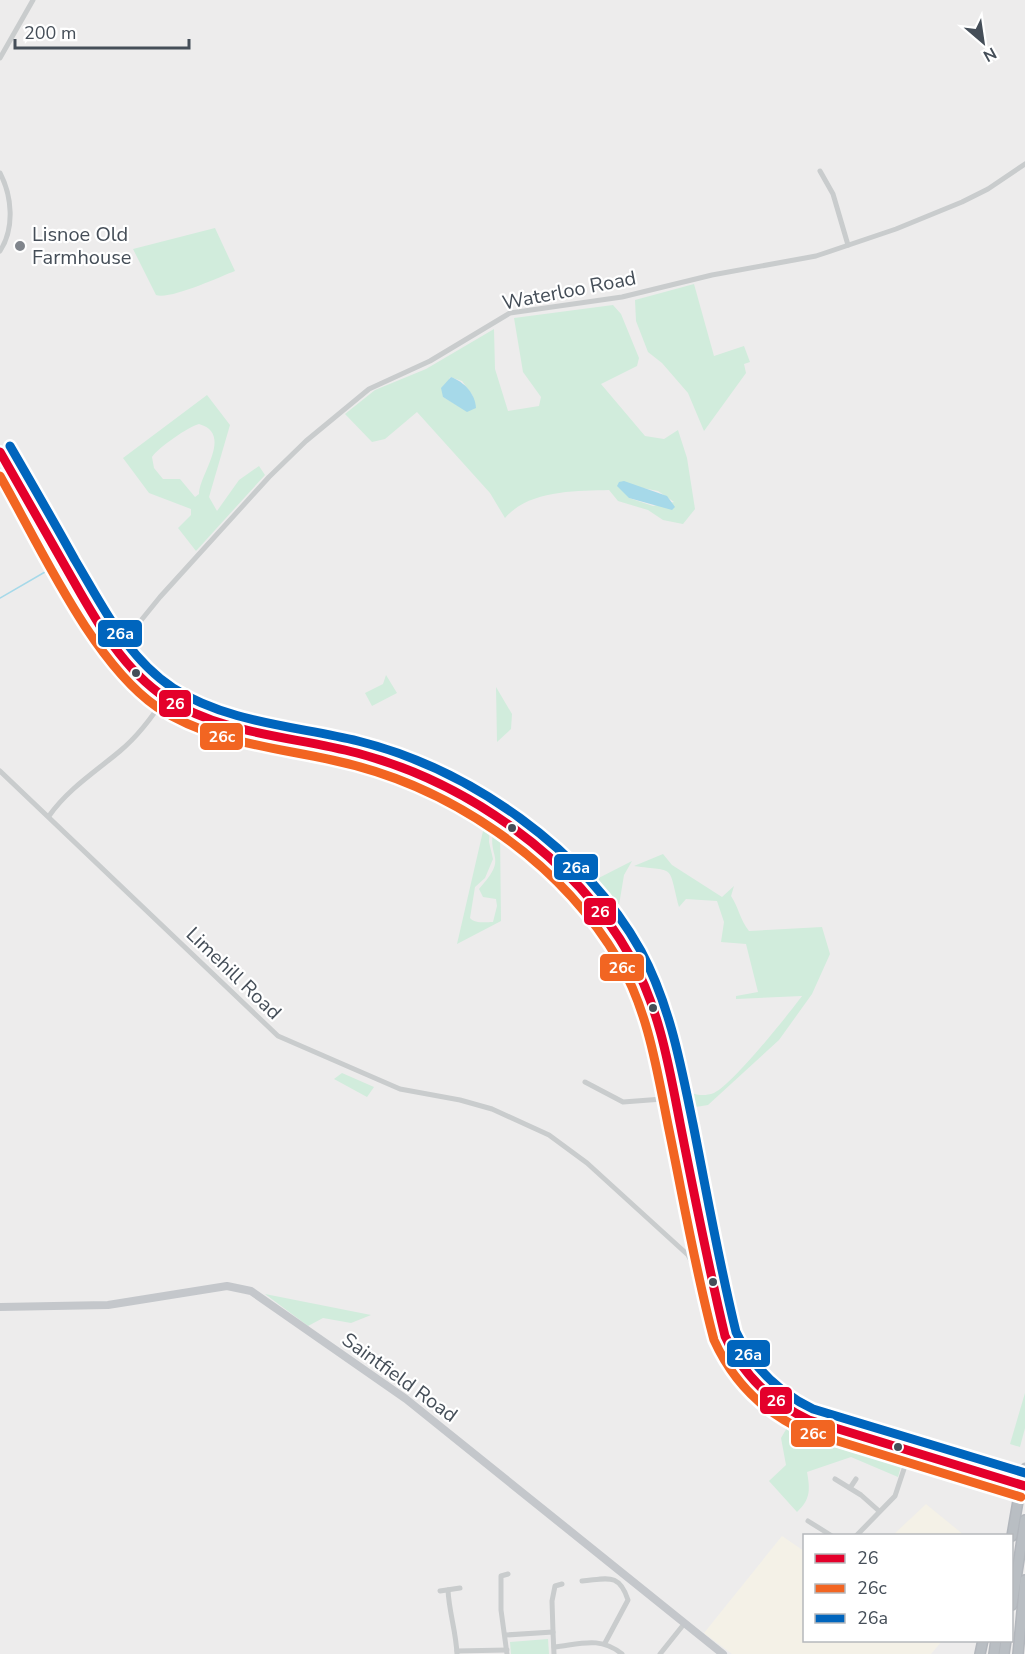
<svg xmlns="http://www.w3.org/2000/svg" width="1025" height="1654" font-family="'Nunito Sans',sans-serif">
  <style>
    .commercial { fill: #f4f1e7 }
    .green { fill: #d1ecdc; fill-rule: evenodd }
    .water { fill: #a6d9e9 }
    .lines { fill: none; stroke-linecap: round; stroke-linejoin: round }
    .stream { stroke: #a6d9e9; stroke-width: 1.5 }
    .motorway-casing { stroke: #b2b6bc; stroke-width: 12 }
    .minor { stroke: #c9cccd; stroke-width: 5 }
    .tertiary { stroke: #c9cccd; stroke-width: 6 }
    .primary { stroke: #c4c7cb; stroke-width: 8 }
    .motorway { stroke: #b9bec3; stroke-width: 9 }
    .motorway-bridge-casing { stroke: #b2b6bc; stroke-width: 12; stroke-linecap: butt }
    .motorway-bridge { stroke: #b9bec3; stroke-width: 9 }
    .bus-1-casing { stroke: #fff; stroke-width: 14 }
    .bus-2-casing { stroke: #fff; stroke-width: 14 }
    .bus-3-casing { stroke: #fff; stroke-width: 14 }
    .bus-1 { stroke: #e4002b; stroke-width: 9 }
    .bus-2 { stroke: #f26522; stroke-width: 9 }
    .bus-3 { stroke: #0065bd; stroke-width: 9 }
    .poi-dot { fill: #80858c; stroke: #fff; stroke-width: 2 }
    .bus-dot { fill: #454e58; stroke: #fff; stroke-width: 2 }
    .labels { text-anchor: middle; stroke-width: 4.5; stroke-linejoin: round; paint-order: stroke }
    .poi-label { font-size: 20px; fill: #454e58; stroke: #fff; text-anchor: start }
    .street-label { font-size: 20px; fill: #454e58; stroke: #fff }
    .line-badge { stroke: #fff; stroke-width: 2 }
    .badge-label { font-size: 16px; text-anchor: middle; font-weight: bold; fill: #fff }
  </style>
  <rect width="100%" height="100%" fill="#edecec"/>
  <g class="commercial">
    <polygon points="926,1504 964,1535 893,1535"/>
    <polygon points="782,1536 804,1551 804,1640 942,1641 931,1654 732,1654 704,1633"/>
  </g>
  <g class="green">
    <path d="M215 228 235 271C219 277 170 300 156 295L133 249Z"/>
    <polygon points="694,284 714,356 744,346 750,362 744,364 746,373 704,431 688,393 662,363 648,352 636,321 635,300"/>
    <path d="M613 305 621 314 639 358 637 366 601 384 645 436 664 439 678 430 687 458 695 509 683 524 663 520 648 510 618 501 609 490C575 491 529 490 505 518L490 493 417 412 385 439 372 442 345 414 375 390 426 369 494 329 495 369 508 411 539 406 541 397 523 372 514 318ZM450 377 462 381 473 396 467 411 443 397ZM632 486 658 491 674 502 653 506 629 498Z"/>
    <path d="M207 395 230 425 209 497 217 511 239 480 259 466 265 475 196 551 178 528 191 515V509L149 493 123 458ZM199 424C234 434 199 475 199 494L195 497 180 479H163L154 468 152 457C159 447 188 427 199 424Z"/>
    <path d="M82 588 131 642 136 653 158 674 231 714 265 721 292 735C179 719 138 685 82 588Z"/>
    <path d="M90 622C113 653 137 686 170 706 206 728 249 735 289 746 244 739 190 737 152 708 124 687 107 652 90 622Z"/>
    <polygon points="386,675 397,693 372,706 365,693 383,684"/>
    <polygon points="496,687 512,714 511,729 497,742"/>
    <path d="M486 818 490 822 489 842 493 859 485 878 475 887 470 918C475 924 487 922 493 922L497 906 496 899 483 897 479 889C510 855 486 860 494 828H497L500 831 501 921 457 944Z"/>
    <path d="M663 854 672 865 722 897 734 886 731 896C739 908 740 920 749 931L822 927 830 954 812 994 779 1040 708 1105 683 1109 679 1088C691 1093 700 1098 714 1093 732 1085 788 1015 802 996L736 999V996L758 992 746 944 721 942 724 922 717 901 686 899 679 907C668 863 676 872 634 866Z"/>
    <polygon points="632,861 624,875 618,911 608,917 583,886"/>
    <polygon points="342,1073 374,1087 367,1097 334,1079"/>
    <polygon points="265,1294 371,1315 351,1323 323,1318 308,1326"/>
    <polygon points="1025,1393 1025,1428 1020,1447 1010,1444"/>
    <path d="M791 1421 844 1438 855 1445 856 1441 901 1455 903 1459 898 1477 851 1457 807 1472C810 1489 811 1499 797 1512L769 1481 786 1465 781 1438Z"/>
    <polygon points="548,1639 549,1654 511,1654 510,1642"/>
  </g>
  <g class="water">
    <path d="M451 377C464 382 475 393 476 408L467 412 443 397 441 388Z"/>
    <polygon points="624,481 667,496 675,507 672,510 629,498 617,486 619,482"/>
  </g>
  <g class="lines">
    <polyline class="stream" points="0,598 57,565"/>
    <defs>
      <g id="motorway">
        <polyline points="1012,1536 1018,1501"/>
        <polyline points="1012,1605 1025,1520"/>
        <polyline points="980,1654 983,1640"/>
        <polyline points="994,1654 996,1640"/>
        <polyline points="1004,1654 1006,1640"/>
        <polyline points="1018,1654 1025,1580"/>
      </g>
    </defs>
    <use href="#motorway" class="motorway-casing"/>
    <g class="minor">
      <polyline points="0,58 33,0"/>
      <polyline points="820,171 833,194 848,245"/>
      <path d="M0 173C12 196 15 228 0 251"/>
      <polyline points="117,650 160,597 269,477 306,441 369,389 430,361 510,313 622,297 712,275 816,256 896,229 962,202 988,189 1025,164"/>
      <path d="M0 771 278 1036 400 1089 460 1100 492 1109 549 1135 587 1163 688 1255C703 1277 713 1355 737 1361"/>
      <path d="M49 816C68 789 95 772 120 751 138 736 153 716 165 697"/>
      <polyline points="585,1082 623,1102 676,1098"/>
      <polyline points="835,1479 861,1495 879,1511"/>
      <polyline points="850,1488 856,1479"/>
      <polyline points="808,1521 832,1536"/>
      <polyline points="856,1536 895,1496 910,1451"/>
      <path d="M582 1581C607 1579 619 1572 628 1600L605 1643"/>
      <path d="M448 1590C449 1612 456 1631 457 1654"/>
      <polyline points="440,1591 460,1588"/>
      <polyline points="553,1632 552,1601 555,1586 562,1584"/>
      <polyline points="506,1635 553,1632 554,1654"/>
      <path d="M554 1647C581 1644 600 1636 622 1654"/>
      <polyline points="457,1651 507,1650"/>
      <polyline points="507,1654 501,1610 501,1576 508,1574"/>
      <polyline points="660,1654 684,1624"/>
    </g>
    <path class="tertiary" d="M0 452C23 492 45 531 68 571 95 617 120 668 166 698 224 735 292 737 357 753 461 779 577 861 630 956 658 1007 669 1067 680 1123 695 1194 707 1266 725 1336 741 1375 771 1404 809 1420L1023 1485"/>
    <polyline class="primary" points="0,1307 108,1305 227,1286 251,1291 406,1399 723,1654"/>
    <use href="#motorway" class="motorway"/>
    <defs>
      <polyline id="motorway-bridge" points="1018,1501 1025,1467"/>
    </defs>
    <use href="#motorway-bridge" class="motorway-bridge-casing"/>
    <use href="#motorway-bridge" class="motorway-bridge"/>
    <defs>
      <path id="bus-1" d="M0 452C22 490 43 528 65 566 92 613 119 667 166 698 223 735 293 736 357 753 466 782 574 857 630 956 659 1007 669 1066 680 1123 694 1194 708 1265 725 1336 743 1375 770 1402 809 1420L1025 1486"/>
      <path id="bus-2" d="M0 476C40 546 92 662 157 707 209 742 273 747 332 760 447 784 559 859 619 961 648 1011 657 1070 668 1125 683 1197 695 1269 714 1340 733 1382 763 1412 805 1431L1021 1497"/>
      <path id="bus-3" d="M10 446C32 484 54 522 75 560 102 605 127 658 173 688 228 723 296 726 358 741 470 769 584 849 641 951 670 1005 681 1066 693 1124 707 1194 719 1263 736 1332 753 1368 778 1392 813 1409L1025 1473"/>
    </defs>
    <use href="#bus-1" class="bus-1-casing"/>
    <use href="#bus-2" class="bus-2-casing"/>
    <use href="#bus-3" class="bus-3-casing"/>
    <use href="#bus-1" class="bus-1"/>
    <use href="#bus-2" class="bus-2"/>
    <use href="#bus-3" class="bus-3"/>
  </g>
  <circle class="poi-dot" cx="20" cy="246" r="6"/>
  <g class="bus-dot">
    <circle cx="136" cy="673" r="5"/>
    <circle cx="512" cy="828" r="5"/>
    <circle cx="653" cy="1008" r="5"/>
    <circle cx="713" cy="1282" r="5"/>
    <circle cx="898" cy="1447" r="5"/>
  </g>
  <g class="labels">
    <g class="poi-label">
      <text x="32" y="241">Lisnoe Old<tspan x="32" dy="23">Farmhouse</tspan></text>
    </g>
    <g class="street-label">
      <text transform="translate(569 290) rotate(-11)" y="7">Waterloo Road</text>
      <text transform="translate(234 973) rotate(44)" y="7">Limehill Road</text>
      <text transform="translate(400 1377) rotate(36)" y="7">Saintfield Road</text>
    </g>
  </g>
  <g class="line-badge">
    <rect x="97" y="619" width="46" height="29" rx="6" fill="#0065bd"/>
    <rect x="158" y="689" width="34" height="29" rx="6" fill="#e4002b"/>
    <rect x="199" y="722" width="45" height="29" rx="6" fill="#f26522"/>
    <rect x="553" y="853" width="46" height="28" rx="6" fill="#0065bd"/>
    <rect x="583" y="897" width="34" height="29" rx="6" fill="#e4002b"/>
    <rect x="599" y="953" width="46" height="29" rx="6" fill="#f26522"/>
    <rect x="726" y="1339" width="45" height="29" rx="6" fill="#0065bd"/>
    <rect x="759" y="1386" width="34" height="29" rx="6" fill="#e4002b"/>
    <rect x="790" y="1419" width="46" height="29" rx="6" fill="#f26522"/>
  </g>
  <g class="badge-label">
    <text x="120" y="639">26a</text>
    <text x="175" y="709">26</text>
    <text x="222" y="742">26c</text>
    <text x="576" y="873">26a</text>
    <text x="600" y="917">26</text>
    <text x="622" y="973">26c</text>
    <text x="748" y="1360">26a</text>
    <text x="776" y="1406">26</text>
    <text x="813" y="1439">26c</text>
  </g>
  <rect x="803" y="1534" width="210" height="108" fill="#ffffff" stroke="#b5b8bc" stroke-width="1.5"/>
  <rect x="815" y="1554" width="30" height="9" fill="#e4002b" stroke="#b5b8bc" stroke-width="1.5"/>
  <text x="857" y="1564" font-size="18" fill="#454e58">26</text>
  <rect x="815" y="1584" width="30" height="9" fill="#f26522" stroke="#b5b8bc" stroke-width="1.5"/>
  <text x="857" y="1594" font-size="18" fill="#454e58">26c</text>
  <rect x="815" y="1614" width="30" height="9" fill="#0065bd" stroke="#b5b8bc" stroke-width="1.5"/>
  <text x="857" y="1624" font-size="18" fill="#454e58">26a</text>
  <g transform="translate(983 42) rotate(151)" stroke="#ffffff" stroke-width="4.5" paint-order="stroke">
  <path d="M0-4.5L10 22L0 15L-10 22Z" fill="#454e58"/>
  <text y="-9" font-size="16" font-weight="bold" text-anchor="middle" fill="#454e58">N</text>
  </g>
  <path d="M15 39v9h174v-9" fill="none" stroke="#454e58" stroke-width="3"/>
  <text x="24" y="39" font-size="18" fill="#454e58" stroke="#ffffff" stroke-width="4.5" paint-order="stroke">200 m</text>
</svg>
